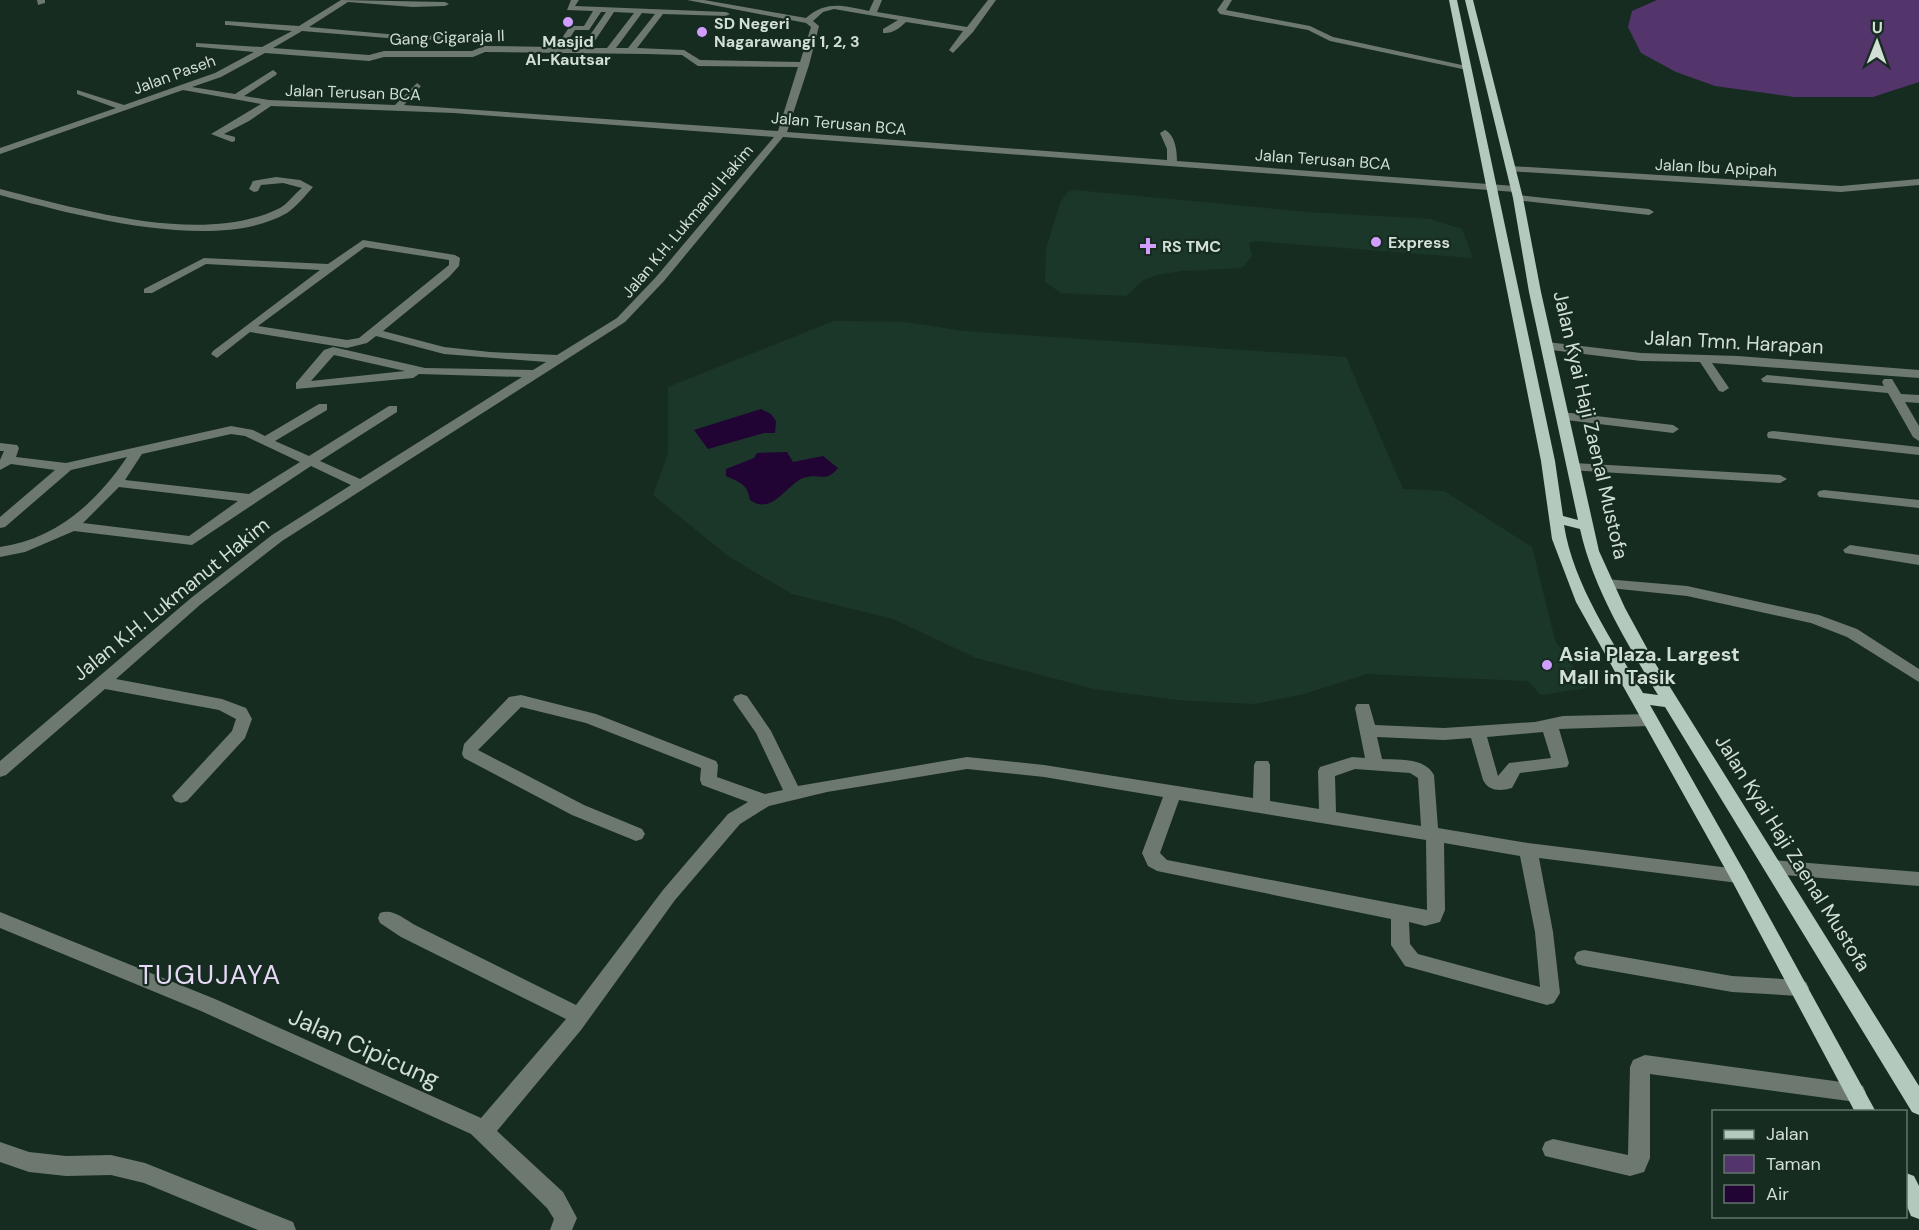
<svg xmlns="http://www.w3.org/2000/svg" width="1919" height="1230" font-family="'DM Sans',sans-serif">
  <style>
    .built { fill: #1b372a }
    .green { fill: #53346b }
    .water { fill: #210334 }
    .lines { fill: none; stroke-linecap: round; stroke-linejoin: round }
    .minor { fill: #6d7871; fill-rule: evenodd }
    .major { fill: #b4c9bd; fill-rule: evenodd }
    .poi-dot { fill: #d19dfe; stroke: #172c21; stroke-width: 2 }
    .labels { text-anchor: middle; stroke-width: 4.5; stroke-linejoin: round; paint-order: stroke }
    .far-poi-label { font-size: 16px; font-weight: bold; fill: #d2dfd7; stroke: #172c21; text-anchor: start }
    .far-street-label { font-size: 16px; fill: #d2dfd7; stroke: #172c21 }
    .street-label { font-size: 20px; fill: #d2dfd7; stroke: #172c21 }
    .poi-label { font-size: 20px; font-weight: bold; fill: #d2dfd7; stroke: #172c21; text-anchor: start }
    .near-street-label { font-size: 24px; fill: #d2dfd7; stroke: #172c21 }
    .near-quarter-label { font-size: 27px; letter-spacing: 1.5px; fill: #e8daf6; stroke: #172c21 }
  </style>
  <rect width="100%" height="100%" fill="#172c21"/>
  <g class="built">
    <polygon points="1074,190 1308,212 1430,219 1462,229 1473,258 1255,241 1249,243 1252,256 1242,268 1182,271 1156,275 1142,281 1126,296 1061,293 1045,282 1046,249 1060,203 1068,192"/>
    <polygon points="834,321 905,322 964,331 1346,357 1403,489 1444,491 1532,547 1555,640 1587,688 1541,695 1528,681 1367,674 1304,694 1254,704 1177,700 1094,689 976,658 893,619 792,594 728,556 653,495 668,454 668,387"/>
  </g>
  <polygon class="green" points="1657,0 1919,0 1919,82 1873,97 1794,97 1715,86 1676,72 1641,53 1628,27 1632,11"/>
  <g class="water">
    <polygon points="761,409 771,414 776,421 775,433 764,433 708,449 694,430"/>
    <path d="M787 452 793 462 823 456 838 468C825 484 819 472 803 478 786 485 772 516 750 500 747 483 740 483 726 476V469L754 458 757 453Z"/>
  </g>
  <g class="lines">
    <g class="minor">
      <polygon points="37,0 45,0 45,3 38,5"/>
      <path d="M341 0 445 2 449 4 445 6 413 7 348 2 309 27 387 34 473 37 477 39 473 41 387 38 302 31 273 48 369 55 384 51H472L484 46 556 47 570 26H584L593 11 567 10 571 0H579L575 6 726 12 730 14 726 16 663 14 637 48 684 50 700 60 800 62 811 27 806 23 687 0H704L806 18C827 0 844 6 869 11L874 0H882L877 12 967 27 988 0H996L973 32 953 53 949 50 963 31 906 22C900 28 892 34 883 33V29L898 20 834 9 823 12 813 21 819 26 809 65 787 132 1167 160V149L1160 133 1165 130C1175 135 1177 150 1177 161L1515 186 1520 189 1515 192 783 137 664 281 625 322 282 541 201 604 116 679 222 699 246 708 252 719 245 738 187 801 181 803 175 801 172 796 232 731 236 719 219 710 105 689 6 775 0 777V761L191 598 272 535 351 485 311 466 192 545 74 531 25 552 0 557V547C56 539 96 503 127 457L71 470 5 527 0 528V517L55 470 11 464 0 470V460L4 451H0V443L17 445 19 448 16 457 66 463 231 426 253 430 265 436 319 404H327V410L275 441 309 456 389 406H397V412L320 461 360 479 522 377 419 374 413 378 296 389V383L324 350 333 347 425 368 533 370 546 362 444 354 376 336 367 343 347 348 250 332 217 358 211 354 213 351 320 270 206 264 152 293H144V289L204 258 328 264 363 240 455 255 460 258 459 266 449 277 383 331 444 347 490 352 557 355 617 318 656 277 774 137 454 113 271 106 249 121 224 134 235 137V141L232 142 211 134 261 104 183 90 0 154V148L116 108 77 94V90L124 105 215 73 254 52 199 47H196V43L262 47 292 31 228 25H225V21L299 26ZM601 12H606L581 48 564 47 575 30H589ZM614 12 634 13 607 48H590ZM642 13 655 14 628 48H616ZM485 52 646 54 682 55 698 66 798 67 778 131 404 105 421 86 417 83 395 105 269 100 244 96 276 75 277 73 273 70 235 94 192 87 221 77 265 53 369 61 384 57H473ZM365 247 449 260V265L359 338 347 340 258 326ZM334 355 405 371 311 381ZM231 434 245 436 300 462 249 494 125 480 142 454ZM119 487 238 501 189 536 83 523Z"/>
      <polygon points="1224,0 1232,0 1226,10 1310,26 1333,37 1471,67 1467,70 1330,41 1308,30 1220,14 1217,10"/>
      <polygon points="1511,166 1841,186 1919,179 1919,185 1841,192 1508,171 1506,169"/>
      <path d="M276 177 300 180 313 187C306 195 296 207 287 213 216 254 75 215 0 195V189C80 209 200 246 278 209 287 205 294 194 302 188L283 183 261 185 258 191 254 192 249 189 253 181Z"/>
      <polygon points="1518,195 1649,209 1654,212 1649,215 1514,200 1514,196"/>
      <polygon points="1547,342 1641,353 1738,356 1919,370 1919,378 1712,363 1729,388 1723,392 1719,391 1700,362 1641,361 1543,349 1543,343"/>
      <polygon points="1767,375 1884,386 1882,382 1884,379 1892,379 1901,394 1919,395 1919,403 1905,402 1919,426 1919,441 1913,437 1888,393 1763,382 1761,379"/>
      <polygon points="1562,412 1673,425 1679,429 1673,433 1558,419 1558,413"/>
      <polygon points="1773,431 1919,447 1919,455 1768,438 1767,435 1768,432"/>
      <polygon points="1574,463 1780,475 1787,479 1780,483 1569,470 1567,467"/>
      <polygon points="1824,490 1919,500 1919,508 1819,497 1817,494 1819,491"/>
      <polygon points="1850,545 1919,555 1919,565 1845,553 1843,550"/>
      <polygon points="1605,579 1687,586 1819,615 1857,629 1919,669 1919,682 1847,637 1811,623 1687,596 1600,587 1598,584 1600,581"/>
      <path d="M741 694 747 696 771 731 798 786 967 757 1044 765 1253 798 1254 765 1256 761H1268L1270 765V801L1319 809 1318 771 1320 767 1352 757 1365 758 1355 708 1357 704H1369L1375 725 1444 728 1535 722 1563 716 1650 714 1656 716 1658 720 1656 724 1650 726 1559 729 1569 763 1567 767 1520 773 1512 788C1501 791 1489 792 1483 780L1471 738 1444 740 1377 737 1382 759C1399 760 1424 757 1434 775L1438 828 1528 843 1738 869 1744 871 1747 876 1744 881 1738 883 1539 858 1553 932 1560 993 1554 1003 1547 1005 1405 966 1391 945V919L1157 871 1148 866 1142 853 1163 797 1044 777 967 769 827 792 769 806 740 824 675 900 581 1030 497 1131 563 1192 577 1218 572 1230H550L554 1219 547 1208 471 1134 201 1011 0 928V912L215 999 481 1118 566 1019 401 937 380 923 378 918 380 913C393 908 404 919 415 925L576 1005 663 890 728 814 748 802 702 785 700 780 701 768 586 723 521 707 478 750 584 805 642 829 645 834 642 839 636 841 572 815 464 758 462 754 464 744 509 697 521 695 596 714 716 761 718 765 717 777 765 794 783 790 756 733 733 700 735 696ZM1543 732 1551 758 1509 763 1498 776 1487 737ZM1355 769 1410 773 1418 778 1421 826 1336 812 1335 776ZM1179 800 1426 840 1427 910 1167 860 1160 853ZM1444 843 1520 856 1535 932 1540 987 1418 954 1410 944 1409 922 1425 926 1440 922 1445 910Z"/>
      <polygon points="1773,860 1919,872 1919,886 1773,874 1767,872 1764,867 1767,862"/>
      <polygon points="1584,950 1732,976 1799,980 1806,982 1809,988 1806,994 1799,996 1732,992 1584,966 1577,964 1574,958 1577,952"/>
      <polygon points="1645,1055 1856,1084 1863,1086 1866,1093 1863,1100 1856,1102 1650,1074 1650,1158 1644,1172 1630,1176 1545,1156 1542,1149 1545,1142 1553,1139 1628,1155 1630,1067 1633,1060"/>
      <polygon points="0,1142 29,1152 66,1156 111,1155 145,1163 293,1222 296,1230 258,1230 144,1183 111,1175 66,1176 29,1172 0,1162"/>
    </g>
    <g class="major">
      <path d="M1449 0H1457L1555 461 1563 516 1578 520 1529 292 1513 198 1465 0H1473L1523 198 1541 292 1599 551 1625 608 1655 663 1919 1086V1115L1912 1112 1665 707 1650 705 1744 871 1876 1112H1855L1732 881 1576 602 1552 539 1541 461ZM1564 525 1580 529C1593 588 1627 643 1658 695L1643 693C1613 642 1573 584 1564 525Z"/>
      <polygon points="1906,1173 1914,1176 1919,1186 1919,1219 1911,1216 1906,1204"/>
    </g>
  </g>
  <g class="poi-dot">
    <circle cx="568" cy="22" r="6"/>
    <circle cx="702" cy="32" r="6"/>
    <circle cx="1376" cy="242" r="6"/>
    <path d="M1145 237h6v6h6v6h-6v6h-6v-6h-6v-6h6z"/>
    <circle cx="1547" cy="665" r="6"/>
  </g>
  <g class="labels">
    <g class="far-poi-label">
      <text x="714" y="29">SD Negeri<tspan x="714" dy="18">Nagarawangi 1, 2, 3</tspan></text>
      <text x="568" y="47" text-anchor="middle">Masjid<tspan x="568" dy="18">Al-Kautsar</tspan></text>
      <text x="1388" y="248">Express</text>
      <text x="1162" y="252">RS TMC</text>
    </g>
    <g class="far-street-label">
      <text transform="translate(447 37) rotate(-2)" y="6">Gang Cigaraja II</text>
      <text transform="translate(174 74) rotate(-20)" y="6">Jalan Paseh</text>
      <text transform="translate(353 92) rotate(2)" y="6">Jalan Terusan BCA</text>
      <text transform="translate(839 123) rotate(5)" y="6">Jalan Terusan BCA</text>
      <text transform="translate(1323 159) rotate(4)" y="6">Jalan Terusan BCA</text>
      <text transform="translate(1716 167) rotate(3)" y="6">Jalan Ibu Apipah</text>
      <text transform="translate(687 221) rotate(-50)" y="6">Jalan K.H. Lukmanul Hakim</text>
    </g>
    <g class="street-label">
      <text transform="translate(1734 342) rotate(3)" y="7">Jalan Tmn. Harapan</text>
      <text transform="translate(1591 425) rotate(77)" y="7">Jalan Kyai Haji Zaenal Mustofa</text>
      <text transform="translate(171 599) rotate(-39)" y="7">Jalan K.H. Lukmanut Hakim</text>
      <text transform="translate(1793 853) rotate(58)" y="7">Jalan Kyai Haji Zaenal Mustofa</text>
    </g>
    <g class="poi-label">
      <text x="1559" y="661">Asia Plaza. Largest<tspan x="1559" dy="23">Mall in Tasik</tspan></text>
    </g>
    <g class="near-street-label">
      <text transform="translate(364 1048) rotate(24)" y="8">Jalan Cipicung</text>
    </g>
    <g class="near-quarter-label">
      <text x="210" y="984">TUGUJAYA</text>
    </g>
  </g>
  <rect x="1712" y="1110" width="195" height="108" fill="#172c21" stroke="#62746a" stroke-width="1.5"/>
  <rect x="1724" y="1130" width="30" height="9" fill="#b4c9bd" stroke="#62746a" stroke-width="1.5"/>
  <text x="1766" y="1140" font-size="18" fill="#d2dfd7">Jalan</text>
  <rect x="1724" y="1155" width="30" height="18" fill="#53346b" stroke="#62746a" stroke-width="1.5"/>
  <text x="1766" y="1170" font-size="18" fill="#d2dfd7">Taman</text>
  <rect x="1724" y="1185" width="30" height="18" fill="#210334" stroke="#62746a" stroke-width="1.5"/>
  <text x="1766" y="1200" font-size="18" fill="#d2dfd7">Air</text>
  <g transform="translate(1877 42) rotate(1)" stroke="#172c21" stroke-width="4.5" paint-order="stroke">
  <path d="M0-4.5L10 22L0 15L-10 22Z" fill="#d2dfd7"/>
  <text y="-9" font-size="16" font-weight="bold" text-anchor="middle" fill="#d2dfd7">U</text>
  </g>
</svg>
